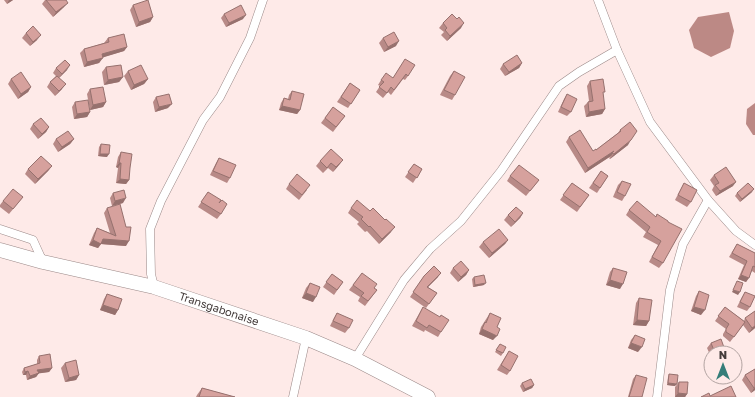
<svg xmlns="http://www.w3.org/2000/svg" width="755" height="397" font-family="'Golos Text',sans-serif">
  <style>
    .water { fill: #bc8985 }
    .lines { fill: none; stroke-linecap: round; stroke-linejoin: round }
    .street-casing { stroke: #9b8988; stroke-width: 9 }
    .highway-casing { stroke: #9b8988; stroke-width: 15 }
    .street { stroke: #fff; stroke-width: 8 }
    .highway { stroke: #fff; stroke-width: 14 }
    .wall { fill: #b88a87 }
    .shaded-wall { fill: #96716e }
    .building { fill: #d6a19d; stroke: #96716e }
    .labels { text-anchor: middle; stroke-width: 3; stroke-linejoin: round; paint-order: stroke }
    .street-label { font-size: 11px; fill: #433b3a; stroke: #feeae8 }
  </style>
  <rect width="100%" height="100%" fill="#feeae8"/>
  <g class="water">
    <polygon points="729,12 734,31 730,48 711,57 694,48 689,30 698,17"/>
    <polygon points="755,103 755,135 753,135 746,124 747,109"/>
  </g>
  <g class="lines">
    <defs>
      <g id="street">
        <polyline points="598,0 617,50 650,122 708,200 736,231 755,245"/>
        <polyline points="0,229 33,240 43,262"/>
        <polyline points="154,287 151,274 150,229 161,201 203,120 220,97 250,38 263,0"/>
        <polyline points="355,359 404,280 430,249 461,221 501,171 559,86 579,72 617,50"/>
        <polyline points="293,397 306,338"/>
        <polyline points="657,397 670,290 683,244 708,200"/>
      </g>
      <g id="highway">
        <path id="s1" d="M0 250 43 262 154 287 306 338 355 359 428 397"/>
      </g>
    </defs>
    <use href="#street" class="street-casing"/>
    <use href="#highway" class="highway-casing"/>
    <use href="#street" class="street"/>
    <use href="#highway" class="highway"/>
  </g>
  <g class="wall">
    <polygon points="4,0 13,0 7,4"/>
    <polygon points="45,0 66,0 64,7 53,17 42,4"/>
    <polygon points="133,5 153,17 150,22 136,27 130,10"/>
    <polygon points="224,14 243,19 226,27 221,18"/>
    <polygon points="443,23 461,28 447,41 441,35 444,32 439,28"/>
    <polygon points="26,33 37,40 30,46 22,38"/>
    <polygon points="108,38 127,47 124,51 103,57 99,63 84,67 80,53 84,49 104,43"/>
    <polygon points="383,38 396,46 384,52 379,43"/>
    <polygon points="522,63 519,68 505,76 500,69 503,64"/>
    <polygon points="402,64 408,76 405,80 403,79 391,95 388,92 383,98 376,92 380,86 378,85 381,80 393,78"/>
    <polygon points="106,67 123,77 119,82 104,85 102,72"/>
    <polygon points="56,68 67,70 59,78 62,89 55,96 47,87 50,82 56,76 53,73"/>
    <polygon points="128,71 148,79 144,84 131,90 124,76"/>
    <polygon points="454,71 455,95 452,100 440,95 450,76"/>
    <polygon points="11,79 31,87 28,92 18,99 8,84"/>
    <polygon points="590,81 605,109 602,114 586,117 584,106 589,101 587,86"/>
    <polygon points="350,83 360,90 348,108 337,102"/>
    <polygon points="90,89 106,102 103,107 90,110 87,94"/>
    <polygon points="292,91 300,110 297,114 279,110 281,103 284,98 288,99 289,95"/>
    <polygon points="567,94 571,112 567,116 558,112 564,99"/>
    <polygon points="156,97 168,108 155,112 153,102"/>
    <polygon points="75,102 90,112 87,117 74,119 72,107"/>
    <polygon points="333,107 345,116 333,132 321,123"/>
    <polygon points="33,124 49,127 46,132 38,139 30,129"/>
    <polygon points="620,130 628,145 610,159 609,158 611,156 585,173 566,142 569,137 593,151 596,150 618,133"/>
    <polygon points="56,139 74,139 70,144 58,152 53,144"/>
    <polygon points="101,144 107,157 98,156 99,147"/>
    <polygon points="121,152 129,180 126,184 116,183 118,168 116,167 118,157"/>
    <polygon points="219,158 230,178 227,183 210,175 216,163"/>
    <polygon points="343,160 339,165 333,172 328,168 323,173 316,166 320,161"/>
    <polygon points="414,164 422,169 413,183 405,177"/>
    <polygon points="52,166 48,171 35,184 25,174 28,169"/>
    <polygon points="601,171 608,176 597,193 589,188"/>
    <polygon points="714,175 733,186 716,196 712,190 714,186 710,180"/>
    <polygon points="510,176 539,180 526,196 507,181"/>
    <polygon points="622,181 625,196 622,201 613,197 618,185"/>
    <polygon points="572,183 589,195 577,212 560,200"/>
    <polygon points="684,183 691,202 687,207 675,200"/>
    <polygon points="289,184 307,190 299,200 286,189"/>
    <polygon points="208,192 219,203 221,214 217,219 198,207"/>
    <polygon points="752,192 740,202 735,196 737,193"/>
    <polygon points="113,193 123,203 112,206 110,198"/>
    <polygon points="23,197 9,214 0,207 0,205 3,201"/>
    <polygon points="107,208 126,227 126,246 101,244 98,248 89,245 94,233 97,228 110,233 104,213"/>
    <polygon points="351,208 391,232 379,244 367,231 365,232 357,224 359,222 348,213"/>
    <polygon points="629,210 656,217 668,222 663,263 659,268 649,262 658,245 643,237 646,232 626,215"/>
    <polygon points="523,213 520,218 511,227 504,220 508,215"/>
    <polygon points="508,240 505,244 489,258 479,247 483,242"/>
    <polygon points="737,244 755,253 755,273 752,271 746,282 738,279 744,265 729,257"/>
    <polygon points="453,268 469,270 466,275 458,282 450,273"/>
    <polygon points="613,268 620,289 606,285 610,272"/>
    <polygon points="362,273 374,288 377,290 365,306 358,301 360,297 349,290"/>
    <polygon points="332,274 343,282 334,295 323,287"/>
    <polygon points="424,276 438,277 428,287 437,293 426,308 410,297"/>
    <polygon points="474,277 484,285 473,287 472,279"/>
    <polygon points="310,283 313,302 302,298 306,288"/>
    <polygon points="699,291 701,315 691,311 696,296"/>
    <polygon points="745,292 750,307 747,311 737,307 742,297"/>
    <polygon points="107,294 118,310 115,315 100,310 104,299"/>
    <polygon points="639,298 649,321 646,326 633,325 636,303"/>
    <polygon points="423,307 441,332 438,337 425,330 424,332 412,326"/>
    <polygon points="725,307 744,321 745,318 755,311 755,328 749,333 743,325 730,342 723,336 723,334 726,329 715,321"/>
    <polygon points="337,313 349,328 345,333 330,326 334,318"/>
    <polygon points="490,313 497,327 493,340 479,334 481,327"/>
    <polygon points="635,335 638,352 628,348 631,340"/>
    <polygon points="711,343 726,353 711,353 711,357 707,348"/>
    <polygon points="500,344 503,353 501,356 495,352"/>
    <polygon points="509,351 510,371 507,375 497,370"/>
    <polygon points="39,356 52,368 49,372 39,373 36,377 27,380 26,375 23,375 22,372 24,368 37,364 37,360"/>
    <polygon points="65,363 79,375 76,380 65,382 61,368"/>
    <polygon points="755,369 755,390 751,393 742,380 745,375"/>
    <polygon points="669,374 675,386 667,385 668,377"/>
    <polygon points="636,375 642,397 628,397 633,379"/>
    <polygon points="679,382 687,394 685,397 675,397 675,387"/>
    <polygon points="522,383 534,385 532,388 523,392 520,386"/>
    <polygon points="202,388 235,397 196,397 197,395"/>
  </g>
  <g class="shaded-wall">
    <polygon points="9,0 13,0 7,4"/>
    <polygon points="68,3 64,7 53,17 56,12"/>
    <polygon points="246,15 243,19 226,27 229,23"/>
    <polygon points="153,17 150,22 136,27 139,22"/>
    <polygon points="464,23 461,28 447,41 450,36"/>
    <polygon points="41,35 37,40 30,46 33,42"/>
    <polygon points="399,41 396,46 384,52 388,47"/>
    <polygon points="127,47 124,51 98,59 102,54"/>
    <polygon points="103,58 99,63 84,67 87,62"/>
    <polygon points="522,63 519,68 505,76 509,72"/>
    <polygon points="70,65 67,70 58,79 62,74"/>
    <polygon points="123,77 119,82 104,85 108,80"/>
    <polygon points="148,79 144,84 131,90 134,85"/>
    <polygon points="66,84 62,89 55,96 59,91"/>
    <polygon points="31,87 28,92 18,99 21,94"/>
    <polygon points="106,102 103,107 90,110 93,105"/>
    <polygon points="172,104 168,108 155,112 159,107"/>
    <polygon points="282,106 300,110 297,114 279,110"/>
    <polygon points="605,109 602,114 586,117 589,112"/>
    <polygon points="90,112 87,117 74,119 77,114"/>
    <polygon points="49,127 46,132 38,139 42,134"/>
    <polygon points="74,139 70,144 58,152 62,147"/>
    <polygon points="631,140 628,145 610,159 614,154"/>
    <polygon points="614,151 611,156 585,173 588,168"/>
    <polygon points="100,154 109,154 107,157 98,156"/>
    <polygon points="343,160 339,165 333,172 336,167"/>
    <polygon points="119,163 121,163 118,168 116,167"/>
    <polygon points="52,166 48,171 35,184 38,179"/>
    <polygon points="120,179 129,180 126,184 116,183"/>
    <polygon points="736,182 733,186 716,196 720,191"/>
    <polygon points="754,189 752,192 740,202 742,199"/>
    <polygon points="126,198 123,203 112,206 115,201"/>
    <polygon points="523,213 520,218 511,227 515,222"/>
    <polygon points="395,227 391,232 379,244 382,239"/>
    <polygon points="103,239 129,241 126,246 101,244 98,248 89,245 93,240"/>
    <polygon points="508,240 505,244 489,258 492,253"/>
    <polygon points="469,270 466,275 458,282 461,277"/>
    <polygon points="441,273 438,277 424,291 427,287"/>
    <polygon points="741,275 749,278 746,282 738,279"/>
    <polygon points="610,280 623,284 620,289 606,285"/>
    <polygon points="486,283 484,285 473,287 475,285"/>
    <polygon points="733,290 740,292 738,295 732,292"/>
    <polygon points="306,293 316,297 313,302 302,298"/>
    <polygon points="103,305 118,310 115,315 100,310"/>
    <polygon points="694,307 705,310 701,315 691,311"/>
    <polygon points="637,320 649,321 646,326 633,325"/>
    <polygon points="755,326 755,328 749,333 752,328"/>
    <polygon points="482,329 497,336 493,340 479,334"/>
    <polygon points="631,343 642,347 638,352 628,348"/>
    <polygon points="52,368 49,372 35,374 37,370"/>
    <polygon points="28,371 26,375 23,375 25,372"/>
    <polygon points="39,373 36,377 27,380 30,376"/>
    <polygon points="79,375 76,380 65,382 69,378"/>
    <polygon points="668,383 677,384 675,386 667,385"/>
    <polygon points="534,385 532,388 523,392 525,389"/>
    <polygon points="754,388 755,388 755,390 751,393"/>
    <polygon points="678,393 687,394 685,397 675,397"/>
  </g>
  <g class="building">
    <polygon points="46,0 66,0 68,3 56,12"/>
    <polygon points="148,0 153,17 139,22 133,5"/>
    <polygon points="241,5 246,15 229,23 224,14"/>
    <polygon points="452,14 457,19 459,17 464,23 450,36 445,30 447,28 443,23"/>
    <polygon points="33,26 41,35 33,42 26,33"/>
    <polygon points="394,32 399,41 388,47 383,38"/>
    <polygon points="124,34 127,47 102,54 103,58 87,62 84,49 109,42 108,38"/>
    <polygon points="517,55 522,63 509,72 503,64"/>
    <polygon points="405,59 415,65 408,76 406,74 394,90 391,87 387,93 379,87 384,82 381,80 386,73 393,78"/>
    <polygon points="65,60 70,65 62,74 56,68"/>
    <polygon points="121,65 123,77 108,80 106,67"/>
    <polygon points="141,65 148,79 134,85 128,71"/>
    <polygon points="454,71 465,77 455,95 444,90"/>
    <polygon points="21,72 31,87 21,94 11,79"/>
    <polygon points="57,76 66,84 59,91 50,82"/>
    <polygon points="603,79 605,92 603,92 605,109 589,112 588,102 593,101 590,81"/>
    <polygon points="350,83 360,90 351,104 341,97"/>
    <polygon points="103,87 106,102 93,105 90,89"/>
    <polygon points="292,91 304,94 300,110 282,106 284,98 290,100"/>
    <polygon points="169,94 172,104 159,107 156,97"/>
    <polygon points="567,94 577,99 571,112 561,107"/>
    <polygon points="88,100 90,112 77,114 75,102"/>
    <polygon points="333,107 345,116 336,127 325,118"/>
    <polygon points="41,118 49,127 42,134 33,124"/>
    <polygon points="630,122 637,131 631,140 614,154 612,153 614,151 588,168 569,137 580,130 593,151 596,149 596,150 621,131 620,130"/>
    <polygon points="68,131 74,139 62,147 56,139"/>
    <polygon points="101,144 110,145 109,154 100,154"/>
    <polygon points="331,149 343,160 336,167 331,163 327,168 320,161"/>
    <polygon points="121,152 132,154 130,168 129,180 120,179 121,163 119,163"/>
    <polygon points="41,156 52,166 38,179 28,169"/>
    <polygon points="219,158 236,165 230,178 213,171"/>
    <polygon points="414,164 422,169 417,178 408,172"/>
    <polygon points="519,165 539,180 530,191 510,176"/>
    <polygon points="726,167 736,182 720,191 715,185 719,183 714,175"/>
    <polygon points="601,171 608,176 600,188 593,183"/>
    <polygon points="297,174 310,185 302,195 289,184"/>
    <polygon points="622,181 631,184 625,196 617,192"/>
    <polygon points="572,183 589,195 580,207 563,195"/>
    <polygon points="684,183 697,190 691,202 678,195"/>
    <polygon points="748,183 754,189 742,199 737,193"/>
    <polygon points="13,189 23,197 13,209 3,201"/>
    <polygon points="124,190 126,198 115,201 113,193"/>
    <polygon points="208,192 221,200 219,203 222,200 227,204 221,214 201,202"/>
    <polygon points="357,200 370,211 373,208 385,220 386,219 395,227 382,239 370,226 369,227 361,219 363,217 351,208"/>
    <polygon points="637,201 656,217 657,214 668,221 668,222 682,229 663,263 652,257 661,241 647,232 650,227 629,210"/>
    <polygon points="120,204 126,227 131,227 129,241 103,239 101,244 93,240 97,228 116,236 107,208"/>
    <polygon points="516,207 523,213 515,222 508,215"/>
    <polygon points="499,229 508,240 492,253 483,242"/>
    <polygon points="737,244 755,253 755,267 753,266 749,278 741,275 747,261 732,253"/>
    <polygon points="461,261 469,270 461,277 453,268"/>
    <polygon points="434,266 441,273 427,287 437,293 429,304 413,292 424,276"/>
    <polygon points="613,268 627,272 623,284 610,280"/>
    <polygon points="362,273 377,284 374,288 377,290 368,301 361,296 364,293 353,285"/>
    <polygon points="332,274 343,282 337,290 326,282"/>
    <polygon points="484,275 486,283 475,285 474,277"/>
    <polygon points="737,281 743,283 740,292 733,290"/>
    <polygon points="310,283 320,287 316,297 306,293"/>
    <polygon points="699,291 709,295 705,310 694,307"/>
    <polygon points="745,292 755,296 750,307 740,302"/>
    <polygon points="107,294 122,299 118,310 103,305"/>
    <polygon points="639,298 652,300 649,321 637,320"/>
    <polygon points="423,307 440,317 441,315 449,320 441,332 429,325 427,328 416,321"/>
    <polygon points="725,307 745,322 734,337 726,332 726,329 729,324 718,316"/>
    <polygon points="755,311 755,326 752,328 745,318"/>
    <polygon points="337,313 353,320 349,328 333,321"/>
    <polygon points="490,313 501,318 497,327 500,329 497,336 482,329 485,322 486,323"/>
    <polygon points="635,335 645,339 642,347 631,343"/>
    <polygon points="721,339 726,353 715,353 711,343"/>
    <polygon points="500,344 506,347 503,353 496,350"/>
    <polygon points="509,351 518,356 510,371 501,365"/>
    <polygon points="50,354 52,368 37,370 39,373 30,376 28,371 25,372 24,368 40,363 39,356"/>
    <polygon points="76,360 79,375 69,378 65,363"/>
    <polygon points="755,369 755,388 754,388 745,375"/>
    <polygon points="669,374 678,375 677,384 668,383"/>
    <polygon points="636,375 647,378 642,397 629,397"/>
    <polygon points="531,379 534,385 525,389 522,383"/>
    <polygon points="679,382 688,382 687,394 678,393"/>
    <polygon points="731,386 736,397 701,397 709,393 710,396"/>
    <polygon points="202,388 235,397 199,397"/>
  </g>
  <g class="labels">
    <g class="street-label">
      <text dy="4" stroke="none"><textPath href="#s1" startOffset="227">Transgabonaise</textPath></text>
    </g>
  </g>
  <g transform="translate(723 365)"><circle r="19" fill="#feeae8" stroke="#b3a4a2"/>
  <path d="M0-3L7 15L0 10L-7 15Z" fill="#357d79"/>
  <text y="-6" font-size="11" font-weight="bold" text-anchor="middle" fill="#433b3a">N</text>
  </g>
</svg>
